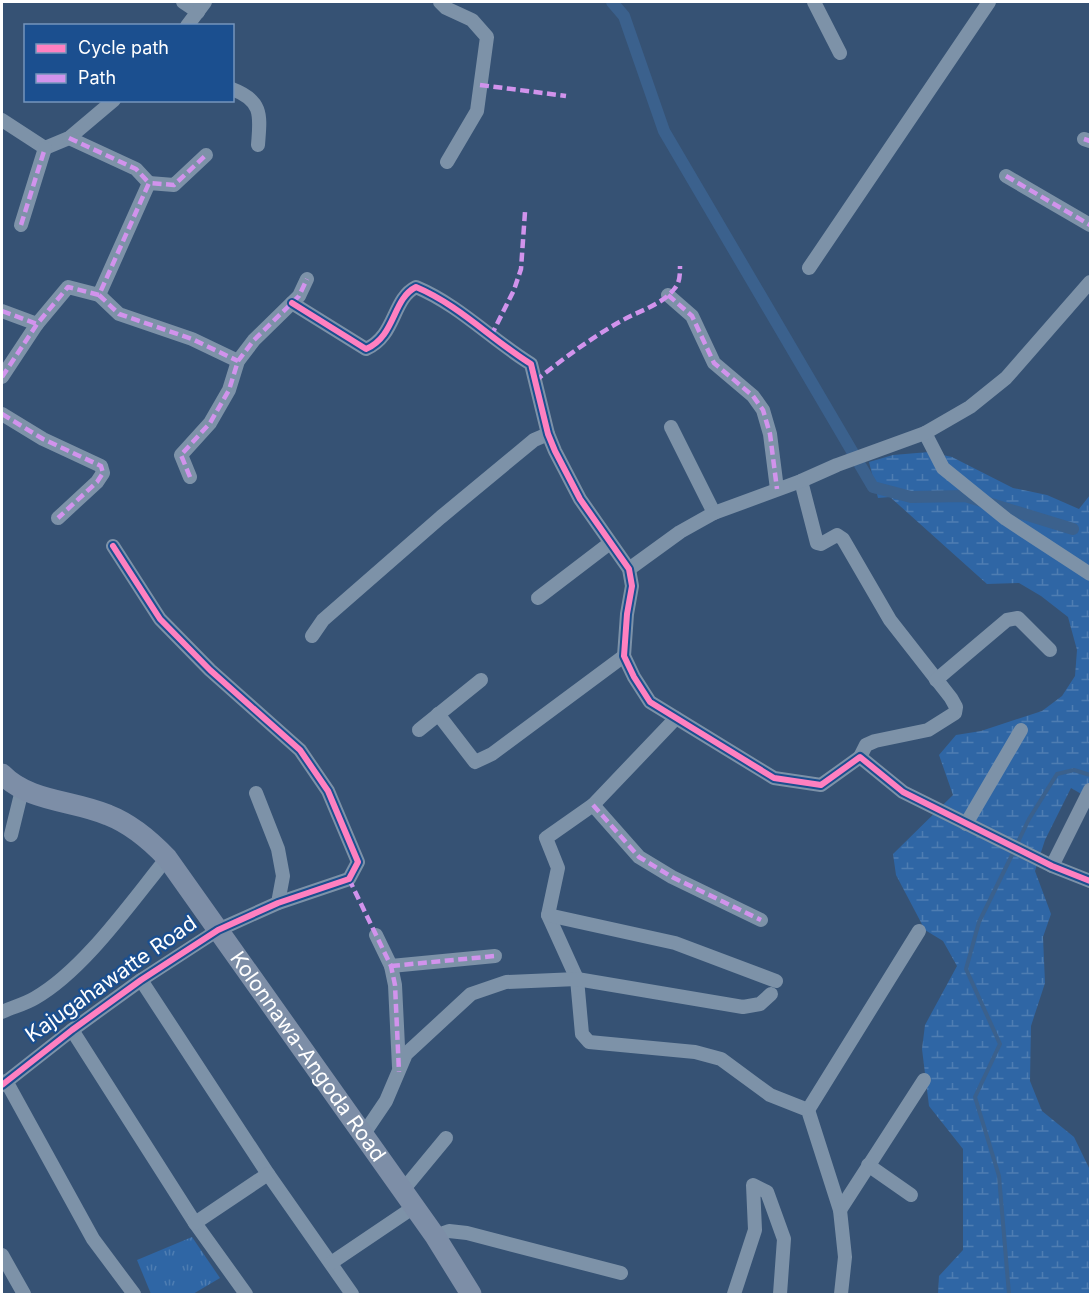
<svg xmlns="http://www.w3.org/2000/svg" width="1092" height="1296" font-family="Inter,sans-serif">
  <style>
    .wetland { fill: url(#wetland-marsh) }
    .park { fill: url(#park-tufts) }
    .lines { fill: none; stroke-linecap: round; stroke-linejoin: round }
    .stream { stroke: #3b618d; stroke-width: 4 }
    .canal { stroke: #3b618d; stroke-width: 12 }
    .street { stroke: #7d92a8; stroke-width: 14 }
    .primary { stroke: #7d8ea7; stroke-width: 21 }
    .quiet { stroke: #d193ec; stroke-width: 4.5; stroke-dasharray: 9 4.5; stroke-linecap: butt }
    .cycleway-casing { stroke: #1b4f8f; stroke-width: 10 }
    .cycleway { stroke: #ff80c0; stroke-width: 6 }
    .labels { text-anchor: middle; stroke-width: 4.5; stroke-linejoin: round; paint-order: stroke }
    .street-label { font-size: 21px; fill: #fff; stroke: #1b4f8f }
  </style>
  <defs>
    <pattern id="wetland-marsh" width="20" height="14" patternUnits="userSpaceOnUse" patternTransform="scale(1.5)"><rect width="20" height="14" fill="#2f66a5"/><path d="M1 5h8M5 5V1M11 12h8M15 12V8" fill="none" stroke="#4e7db2"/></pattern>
    <pattern id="park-tufts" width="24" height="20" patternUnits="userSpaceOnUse" patternTransform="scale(1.5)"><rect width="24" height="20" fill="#2f66a5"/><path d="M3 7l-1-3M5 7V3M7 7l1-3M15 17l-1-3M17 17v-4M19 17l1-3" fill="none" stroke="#4e7db2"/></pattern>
  </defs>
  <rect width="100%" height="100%" fill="#365274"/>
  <polygon class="wetland" points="929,452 952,457 1013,488 1047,495 1079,509 1090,495 1090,799 1071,788 1045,840 1035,871 1051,914 1043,937 1045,983 1031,1026 1030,1081 1042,1111 1074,1137 1090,1170 1090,1294 938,1294 939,1276 963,1250 963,1149 929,1106 922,1049 925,1025 957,966 943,941 925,930 896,875 893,854 953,795 939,755 956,735 981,731 1042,711 1062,696 1075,676 1077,650 1068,617 1041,596 1019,583 987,584 890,497 878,498 869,462 893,455"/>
  <polygon class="park" points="192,1237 220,1278 193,1294 151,1294 137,1260"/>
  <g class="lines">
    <g class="stream">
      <polyline points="1017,844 1029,819 1057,774 1074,770 1090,775"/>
      <polyline points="1009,1294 999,1176 975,1097 1000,1044 966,969 979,922 1014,851"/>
    </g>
    <polyline class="canal" points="612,2 624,16 664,131 873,487 911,497 965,496 1073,529"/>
    <g class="street">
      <polyline points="183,2 198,12"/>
      <polyline points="440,2 446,8 472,20 487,37 477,111 447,162"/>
      <polyline points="814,2 840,53"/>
      <polyline points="187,26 205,2"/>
      <path d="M232 89C264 101 260 117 258 145"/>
      <polyline points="2,120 45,148 69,138 114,100"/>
      <polyline points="69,138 136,169 149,183"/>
      <polyline points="1084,139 1090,141"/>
      <polyline points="1006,176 1090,225"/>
      <polyline points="21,225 45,148"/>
      <polyline points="809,268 989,2"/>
      <polyline points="99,295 119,314 192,339 238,361"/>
      <polyline points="668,295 692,316 714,363 753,396 763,410 770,434 777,489"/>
      <path d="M292 303 366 349C396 336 392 299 416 287 459 305 492 340 531 364L548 434 555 451 580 499 629 569 632 586 627 614 624 656 634 677 650 702 774 778 821 785 860 757 903 792 1052 866 1090 881"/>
      <polyline points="2,311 37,324"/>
      <polyline points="2,377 37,324 68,287 99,295 149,183 174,185 206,155"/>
      <polyline points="2,414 43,439 101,466 103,473 97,482 58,518"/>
      <polyline points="671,427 714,513"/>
      <polyline points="925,433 943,468 1006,519 1090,574"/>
      <polyline points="190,477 181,455 210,423 229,390 238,361 254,340 299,296 307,279"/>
      <polyline points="801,481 817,543 821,544 837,535 843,539 890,620 951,698 956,707 955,713 928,730 875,741 866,745 860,757"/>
      <polyline points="629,569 680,532 714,513 801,481 837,465 925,433 970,407 1006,378 1090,282"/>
      <polyline points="538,598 610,543"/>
      <polyline points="312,636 323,620 441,517 534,440 548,434"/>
      <polyline points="936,680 1007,620 1018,618 1050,650"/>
      <polyline points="438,714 475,762 492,754 624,656"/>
      <polyline points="676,718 593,805 546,838 558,868 548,915 577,979 582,1034 589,1042 695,1052 721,1059 770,1095 808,1110 840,1210 845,1257 841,1294"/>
      <polyline points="419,730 481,680"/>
      <polyline points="256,793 278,849 283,876 278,903"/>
      <polyline points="593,805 639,857 672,877 761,920"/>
      <polyline points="966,824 1021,730"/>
      <polyline points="11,835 22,790"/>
      <polyline points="1052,866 1090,790"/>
      <polyline points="548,915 675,943 776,981"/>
      <polyline points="376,935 391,966 395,985 399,1067"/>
      <polyline points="391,966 495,956"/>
      <polyline points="141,980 268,1174 352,1294"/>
      <path d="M2 1012C13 1007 25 1004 35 998 84 970 131 902 167 858"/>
      <polyline points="72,1030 195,1223 246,1294"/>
      <polyline points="6,1081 93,1239 134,1294"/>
      <polyline points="2,1085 72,1030 141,980 218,930 278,903 349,879 358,862 328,791 300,750 210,670 160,619 113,546"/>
      <polyline points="808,1110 919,931"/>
      <polyline points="363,1135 386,1101 406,1054 471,994 506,982 577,979 743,1007 760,1004 771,994"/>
      <polyline points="868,1165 911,1195"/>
      <polyline points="403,1190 446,1138"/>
      <polyline points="840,1210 924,1080"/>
      <polyline points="195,1223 268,1174"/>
      <polyline points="435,1236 449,1231 467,1233 621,1273"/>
      <polyline points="2,1255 24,1294"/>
      <polyline points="331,1263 414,1207"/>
      <polyline points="734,1294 755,1230 753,1185 767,1192 784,1239 780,1294"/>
    </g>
    <path class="primary" id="s1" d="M2 774C29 802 73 800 108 815 131 824 150 840 167 858L435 1236 471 1294"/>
    <g class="quiet">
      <polyline points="480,85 566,96"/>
      <polyline points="69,138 136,169 149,183"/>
      <polyline points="1084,139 1090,141"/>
      <polyline points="1006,176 1090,225"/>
      <polyline points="21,225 45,148"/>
      <polyline points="99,295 119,314 192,339 238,361"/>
      <polyline points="668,295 692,316 714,363 753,396 763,410 770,434 777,489"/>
      <polyline points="2,311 37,324"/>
      <polyline points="491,336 514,290 521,269 525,212"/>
      <polyline points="2,377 37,324 68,287 99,295 149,183 174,185 206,155"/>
      <path d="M535 381C563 359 592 337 623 320 641 310 662 305 675 288 680 282 680 274 680 266"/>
      <polyline points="2,414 43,439 101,466 103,473 97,482 58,518"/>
      <polyline points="190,477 181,455 210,423 229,390 238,361 254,340 299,296 307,279"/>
      <polyline points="593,805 639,857 672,877 761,920"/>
      <polyline points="349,879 391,966 395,985 399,1072"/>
      <polyline points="391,966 495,956"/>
    </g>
    <defs>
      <g id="cycleway">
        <path d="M292 303 366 349C396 336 392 299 416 287 459 305 492 340 531 364L548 434 555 451 580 499 629 569 632 586 627 614 624 656 634 677 650 702 774 778 821 785 860 757 903 792 1052 866 1090 881"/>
        <polyline points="2,1085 72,1030 141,980 218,930 278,903 349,879 358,862 328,791 300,750 210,670 160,619 113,546"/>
      </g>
    </defs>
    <use href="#cycleway" class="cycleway-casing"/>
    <use href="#cycleway" class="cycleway"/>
  </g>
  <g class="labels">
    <g class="street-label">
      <text transform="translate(111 979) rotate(-35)" y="7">Kajugahawatte Road</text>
      <text dy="7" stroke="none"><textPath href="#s1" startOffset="432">Kolonnawa-Angoda Road</textPath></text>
    </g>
  </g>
  <rect width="1092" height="1296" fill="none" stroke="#ffffff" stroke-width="6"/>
  <rect x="24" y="24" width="210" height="78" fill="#1b4f8f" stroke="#7695bc" stroke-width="1.5"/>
  <rect x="36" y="44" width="30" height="9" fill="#ff80c0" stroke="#7695bc" stroke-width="1.5"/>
  <text x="78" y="54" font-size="18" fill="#ffffff">Cycle path</text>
  <rect x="36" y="74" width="30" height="9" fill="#d193ec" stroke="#7695bc" stroke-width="1.5"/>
  <text x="78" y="84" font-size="18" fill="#ffffff">Path</text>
</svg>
